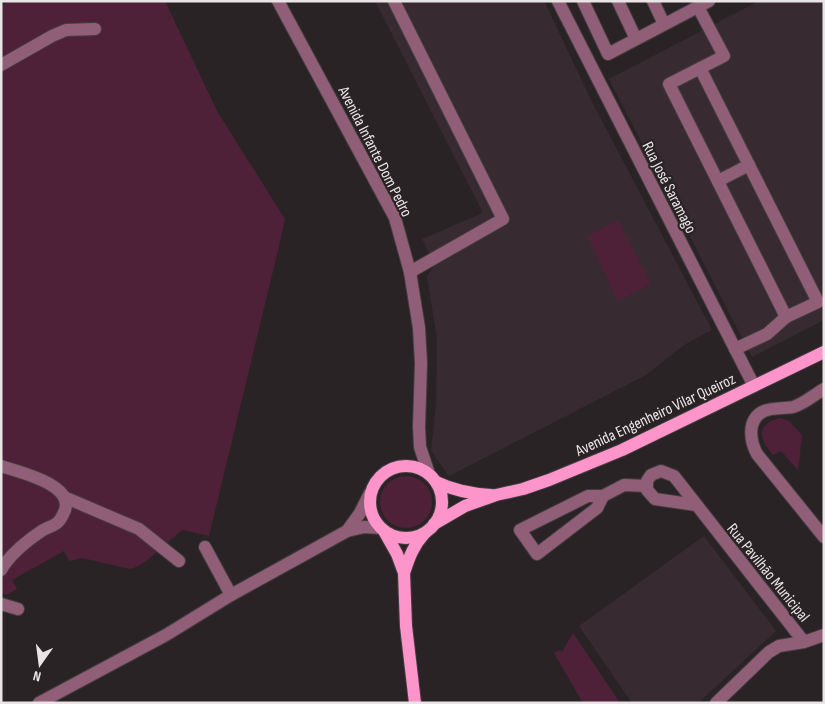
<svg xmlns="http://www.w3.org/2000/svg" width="825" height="704" font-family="'Sofia Sans Condensed',sans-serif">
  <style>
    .built { fill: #372b31 }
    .green { fill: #4e2139 }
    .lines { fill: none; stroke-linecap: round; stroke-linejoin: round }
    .minor-casing { stroke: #453e41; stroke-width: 14 }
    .major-casing { stroke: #453e41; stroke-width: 14 }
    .minor { stroke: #915e77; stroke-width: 12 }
    .major { stroke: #fd95ca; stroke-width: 12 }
    .labels { text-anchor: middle; stroke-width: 4.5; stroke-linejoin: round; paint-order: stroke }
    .street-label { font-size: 16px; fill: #e9e5e6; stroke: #2a2326 }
  </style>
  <rect width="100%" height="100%" fill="#2a2326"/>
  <g class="built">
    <polygon points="375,1 544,1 592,102 712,330 684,345 646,375 449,476 431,451 436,406 437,338 427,277 435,264 422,239 483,213"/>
    <polygon points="759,1 824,1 824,320 752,357 609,79"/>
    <polygon points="704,536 776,631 698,703 632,703 579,626"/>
  </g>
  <g class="green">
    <polygon points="9,1 165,1 217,111 285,219 279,246 209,536 182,530 145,562 134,568 130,569 82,558 69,561 64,551 12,580 17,589 7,595 1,593 1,7"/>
    <polygon points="618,220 651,284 618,301 587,236"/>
    <path d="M781 418 789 421 802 435 798 470 781 451 773 455C759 439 755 423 781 418Z"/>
    <circle cx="406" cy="502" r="26"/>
    <polygon points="573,633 620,703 583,703 554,653 559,650 562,652"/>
  </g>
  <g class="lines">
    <defs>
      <g id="minor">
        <polyline points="278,1 395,218 410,272 419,328 421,363 419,427 420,447 429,474"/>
        <polyline points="394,1 503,219 410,272"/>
        <polyline points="558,1 754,386"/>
        <polyline points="583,1 608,54 709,1"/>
        <polyline points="618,1 636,39"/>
        <polyline points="653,1 664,24"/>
        <polyline points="698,7 724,56 669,84 786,317 818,302 700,68"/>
        <polyline points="1,65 52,36 66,30 95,29"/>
        <polyline points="718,181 749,165"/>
        <polyline points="735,349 767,334 786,317"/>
        <path d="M824 389C815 394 804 404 793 407 784 409 771 407 762 412 747 421 750 441 757 454L824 537"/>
        <path d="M1 466C18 472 74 484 65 510 63 515 61 520 57 523 53 526 47 528 43 530 28 540 10 554 1 570"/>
        <polyline points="603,496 597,508 537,554 520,530 588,496 603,496 624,485 647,486"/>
        <polyline points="64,497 139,529 179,561"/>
        <polyline points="696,505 655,499 647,490 647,481 651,475 661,471 674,476 804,642 824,635"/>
        <polyline points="347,531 360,513 370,493"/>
        <polyline points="205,547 231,595"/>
        <polyline points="1,604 18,609"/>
        <polyline points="39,703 166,635 231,595 347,531 364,527 381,528"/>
        <polyline points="716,703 769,652 779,646 804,642"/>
      </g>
      <g id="major">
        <circle cx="406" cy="502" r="36"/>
        <path d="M436 482C455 491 471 494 491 495"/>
        <polyline points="434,524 465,506 496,495 523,489 549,480 622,450 824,352"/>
        <polyline points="384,531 397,554 404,573 406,626 415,703"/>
        <path d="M404 573C409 558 413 546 424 534"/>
      </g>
    </defs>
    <use href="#minor" class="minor-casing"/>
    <use href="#major" class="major-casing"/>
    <use href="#minor" class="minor"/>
    <use href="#major" class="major"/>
  </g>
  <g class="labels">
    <g class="street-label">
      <text transform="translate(376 151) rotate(63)" y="6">Avenida Infante Dom Pedro</text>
      <text transform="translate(670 187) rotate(63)" y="6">Rua José Saramago</text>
      <text transform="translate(655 414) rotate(-25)" y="6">Avenida Engenheiro Vilar Queiroz</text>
      <text transform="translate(769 572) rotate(51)" y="6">Rua Pavilhão Municipal</text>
    </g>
  </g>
  <rect width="825" height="704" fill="none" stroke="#e9e5e6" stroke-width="5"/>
  <g transform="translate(40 664) rotate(194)" stroke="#2a2326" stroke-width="4" paint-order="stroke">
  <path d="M0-4L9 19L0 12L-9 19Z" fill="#e9e5e6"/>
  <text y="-8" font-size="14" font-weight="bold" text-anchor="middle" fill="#e9e5e6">N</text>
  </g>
</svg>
